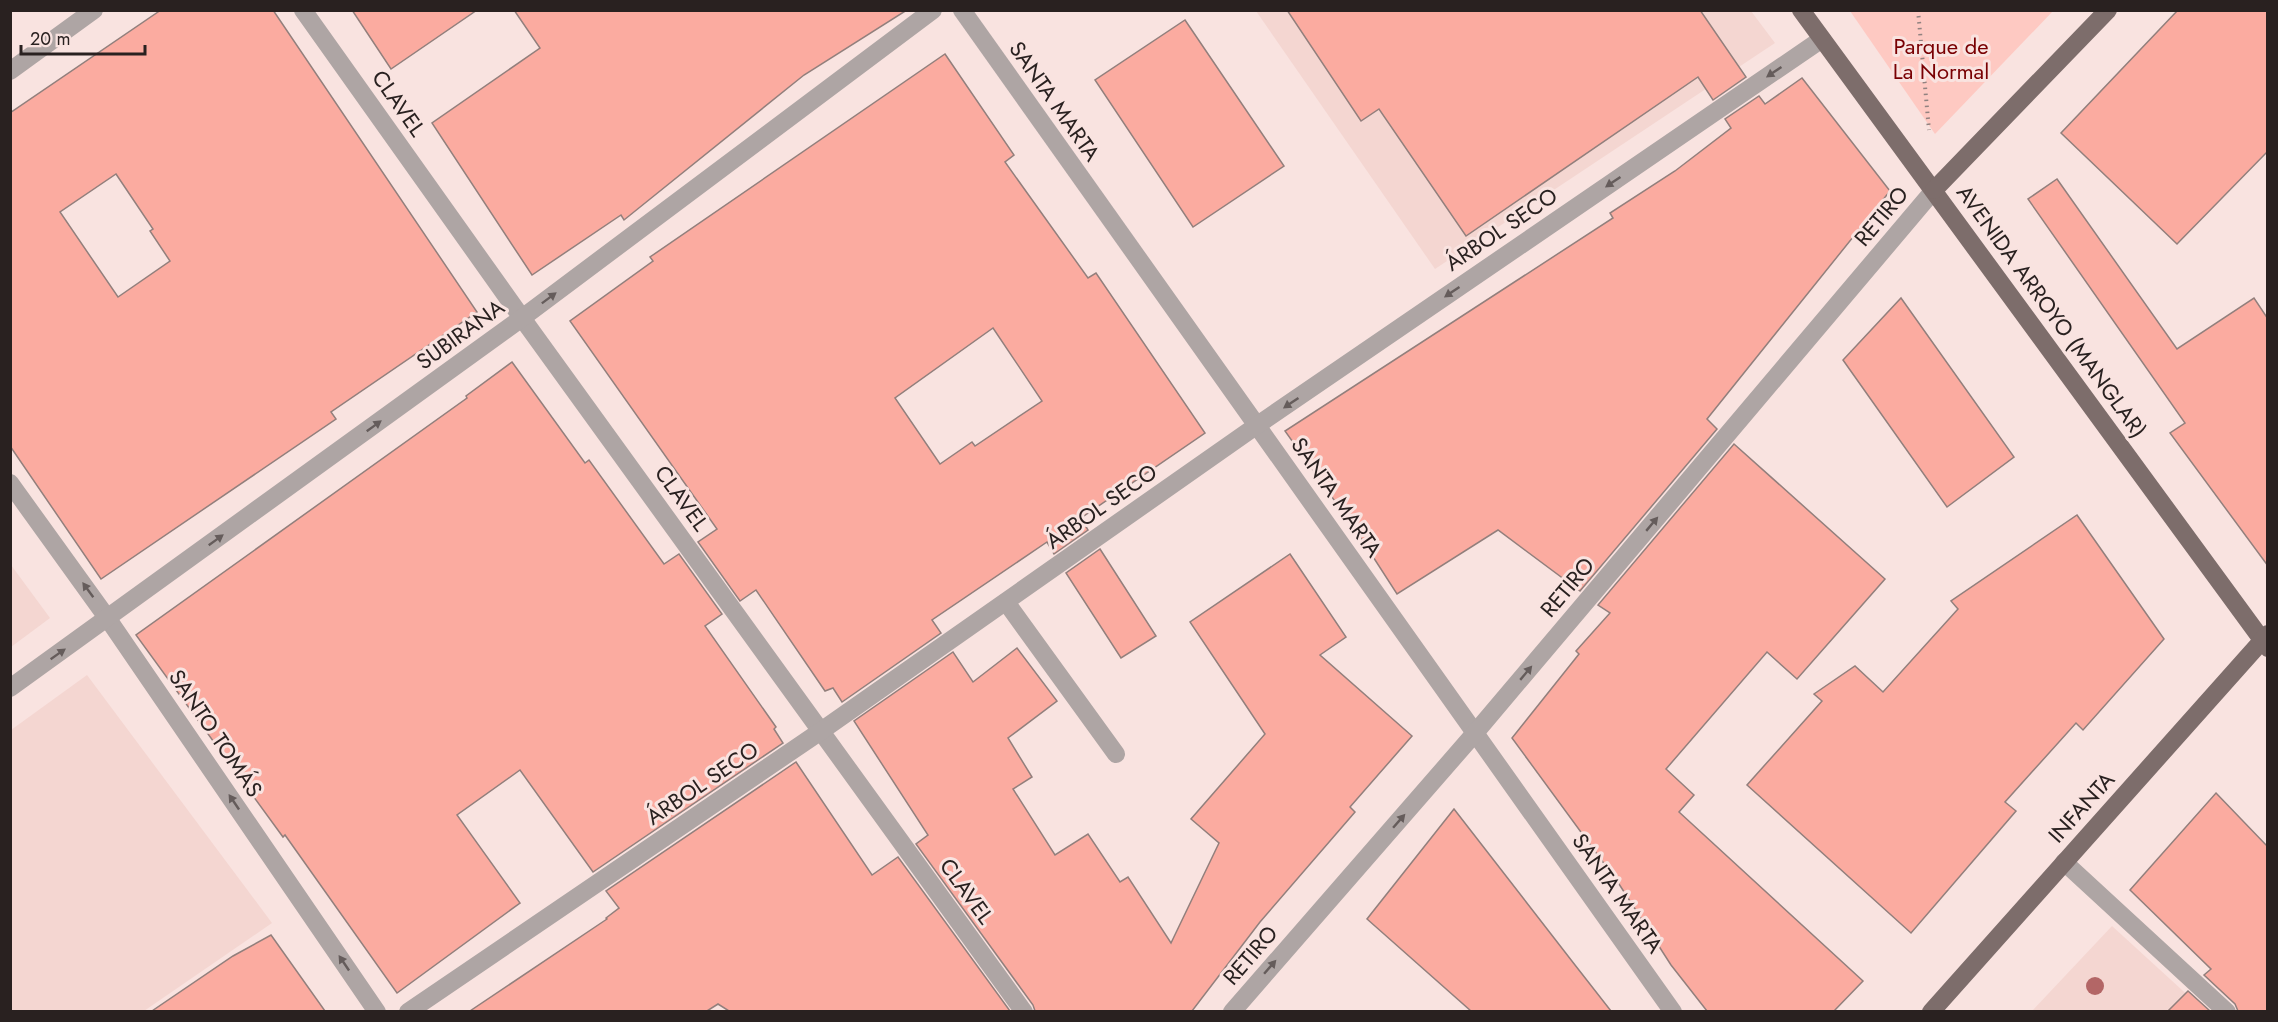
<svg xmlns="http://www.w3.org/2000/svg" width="2278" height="1022" font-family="Jost,sans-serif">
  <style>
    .built { fill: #f4d6d1 }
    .green { fill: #fec9c2 }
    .building { fill: #fbaba0; stroke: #927f7c; stroke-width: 1.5; fill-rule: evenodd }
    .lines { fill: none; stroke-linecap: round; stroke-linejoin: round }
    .path { stroke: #918280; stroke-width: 4; stroke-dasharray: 1.5 4.5; stroke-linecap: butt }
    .minor { stroke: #aea5a4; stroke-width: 18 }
    .major { stroke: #7d6d6b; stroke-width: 18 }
    .tree { fill: #b36666 }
    .oneway { fill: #655c5b }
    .labels { text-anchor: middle; stroke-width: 6; stroke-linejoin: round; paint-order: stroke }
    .park-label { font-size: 22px; fill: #790003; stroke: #f9e3e0 }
    .street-label { font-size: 22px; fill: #292120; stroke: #f9e3e0 }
  </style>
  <rect width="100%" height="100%" fill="#f9e3e0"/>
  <g class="built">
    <polygon points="1256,11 1751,11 1775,43 1435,269"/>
    <polygon points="11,565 50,618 11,647"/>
    <polygon points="87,675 272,923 144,1011 11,1011 11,730"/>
    <polygon points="2112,926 2205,1011 2031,1012"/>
  </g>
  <polygon class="green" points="1850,11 2053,11 1935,134"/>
  <g class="building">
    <path d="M161 10H273L477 312 331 412 336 419 101 579 10 446V113ZM116 174 153 229 150 231 170 261 118 297 60 212Z"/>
    <polygon points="352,10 477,10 391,69"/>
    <polygon points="514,10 907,10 804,75 624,220 621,215 532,275 432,123 540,48"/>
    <polygon points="1287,10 1700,10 1746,77 1713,100 1698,77 1466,236 1379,109 1361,121"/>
    <polygon points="2178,10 2268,10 2268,151 2177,244 2061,133"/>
    <polygon points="1185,20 1284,166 1193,227 1095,80"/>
    <path d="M945 54 1014 155 1005 162 1088 278 1096 273 1205 433 1081 518 1088 530 1054 554 1047 542 932 620 941 633 842 702 833 688 825 691 756 590 740 601 698 542 717 529 570 321 653 261 650 257ZM993 328 1042 401 975 446 972 442 940 464 895 398Z"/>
    <polygon points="1802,78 1890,191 1707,419 1717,429 1580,591 1498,530 1397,594 1359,535 1285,431 1613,218 1610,213 1675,171 1731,128 1725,119 1759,96 1765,104"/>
    <polygon points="2057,179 2177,349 2254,298 2268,319 2268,566 2170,433 2185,423 2028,199"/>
    <polygon points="1901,298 2014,457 1947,507 1843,360"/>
    <polygon points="512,362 585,463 589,460 664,564 679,554 722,614 705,626 776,727 774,729 783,743 593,872 520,770 457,815 520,903 397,993 285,835 283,837 136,635 467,398 466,396"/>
    <polygon points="1734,444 1885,579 1797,679 1767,652 1666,769 1694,795 1679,812 1863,981 1834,1011 1707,1011 1671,965 1619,884 1512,738 1579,654 1576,651 1610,613 1598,605"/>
    <polygon points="2077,515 2164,639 2083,730 2076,723 2005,802 2016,811 1911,933 1747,785 1822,701 1814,694 1855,666 1883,692 1958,609 1951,601"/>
    <polygon points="1100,549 1156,636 1121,658 1066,573"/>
    <polygon points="1290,554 1346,637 1320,655 1412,736 1350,807 1355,812 1260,922 1192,1011 1035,1011 1033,1005 916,844 928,835 854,721 953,652 973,682 1017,648 1057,701 1008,738 1032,777 1013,789 1055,855 1088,834 1120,882 1128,877 1171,943 1219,843 1191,819 1265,734 1190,622"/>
    <polygon points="796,762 872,875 898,857 1010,1011 729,1011 718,1004 707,1011 470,1011 607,919 606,918 619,908 606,891"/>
    <polygon points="2216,793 2268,847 2268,1011 2238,1011 2235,1004 2204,975 2211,969 2130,890"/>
    <polygon points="1454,809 1575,965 1611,1011 1471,1011 1367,919"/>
    <polygon points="271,935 325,1011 152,1011 233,956"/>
    <polygon points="2188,991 2210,1011 2168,1011"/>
  </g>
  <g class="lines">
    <polyline class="path" points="1918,10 1929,130"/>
    <g class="minor">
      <polyline points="303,10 522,318 1024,1012"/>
      <polyline points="962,10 1673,1012"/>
      <polyline points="10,71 94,10"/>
      <polyline points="10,483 108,619 377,1012"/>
      <polyline points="1006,602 1116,754"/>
      <polyline points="10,688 522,318 933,10"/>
      <polyline points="2064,862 2227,1012"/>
      <polyline points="408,1012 821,731 1256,426 1822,39"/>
      <polyline points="1232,1012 1475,733 1934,190"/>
    </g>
    <g class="major">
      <polyline points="1801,10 2268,648"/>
      <polyline points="1934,190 2108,10"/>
      <polyline points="1931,1012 2268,634"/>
    </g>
  </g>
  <circle class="tree" cx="2095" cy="986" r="9"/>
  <defs><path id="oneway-solid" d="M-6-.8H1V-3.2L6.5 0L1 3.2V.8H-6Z" transform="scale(1.5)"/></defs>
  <g class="oneway">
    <use href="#oneway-solid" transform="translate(1774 72) rotate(146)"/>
    <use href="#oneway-solid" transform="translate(1613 182) rotate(146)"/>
    <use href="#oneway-solid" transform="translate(1452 292) rotate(146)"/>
    <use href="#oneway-solid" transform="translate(549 298) rotate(-37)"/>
    <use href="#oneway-solid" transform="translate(1291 403) rotate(146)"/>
    <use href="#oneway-solid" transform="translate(374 426) rotate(-36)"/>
    <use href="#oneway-solid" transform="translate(1652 524) rotate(-50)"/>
    <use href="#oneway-solid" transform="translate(216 540) rotate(-36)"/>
    <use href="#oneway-solid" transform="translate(88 590) rotate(-126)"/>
    <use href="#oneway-solid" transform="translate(58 654) rotate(-35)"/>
    <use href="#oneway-solid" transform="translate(1526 673) rotate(-50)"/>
    <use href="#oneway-solid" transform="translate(234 802) rotate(-124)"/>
    <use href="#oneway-solid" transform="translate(1399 821) rotate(-49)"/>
    <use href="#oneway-solid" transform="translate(344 963) rotate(-124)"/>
    <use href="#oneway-solid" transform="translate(1270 967) rotate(-49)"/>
  </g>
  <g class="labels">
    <g class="park-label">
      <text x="1941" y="54">Parque de<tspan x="1941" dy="25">La Normal</tspan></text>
    </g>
    <g class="street-label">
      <text transform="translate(1055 101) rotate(55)" y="8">SANTA MARTA</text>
      <text transform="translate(399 103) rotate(55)" y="8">CLAVEL</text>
      <text transform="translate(1881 216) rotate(-50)" y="8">RETIRO</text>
      <text transform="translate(1501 229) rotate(-34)" y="8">ÁRBOL SECO</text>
      <text transform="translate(2052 311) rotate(54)" y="8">AVENIDA ARROYO (MANGLAR)</text>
      <text transform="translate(460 334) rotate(-36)" y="8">SUBIRANA</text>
      <text transform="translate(1337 497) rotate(55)" y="8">SANTA MARTA</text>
      <text transform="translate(682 498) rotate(54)" y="8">CLAVEL</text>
      <text transform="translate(1101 506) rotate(-35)" y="8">ÁRBOL SECO</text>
      <text transform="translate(1567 587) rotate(-50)" y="8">RETIRO</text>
      <text transform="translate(216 733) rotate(56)" y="8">SANTO TOMÁS</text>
      <text transform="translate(702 783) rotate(-34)" y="8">ÁRBOL SECO</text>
      <text transform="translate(2081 807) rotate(-48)" y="8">INFANTA</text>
      <text transform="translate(967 891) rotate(54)" y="8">CLAVEL</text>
      <text transform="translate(1618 893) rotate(55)" y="8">SANTA MARTA</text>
      <text transform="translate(1250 955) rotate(-49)" y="8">RETIRO</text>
    </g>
  </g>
  <rect width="2278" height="1022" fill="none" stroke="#292120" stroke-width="24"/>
  <path d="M21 45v9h124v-9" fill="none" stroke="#292120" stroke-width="3"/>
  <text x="30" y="45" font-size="18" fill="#292120" stroke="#f9e3e0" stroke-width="4.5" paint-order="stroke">20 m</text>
</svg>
